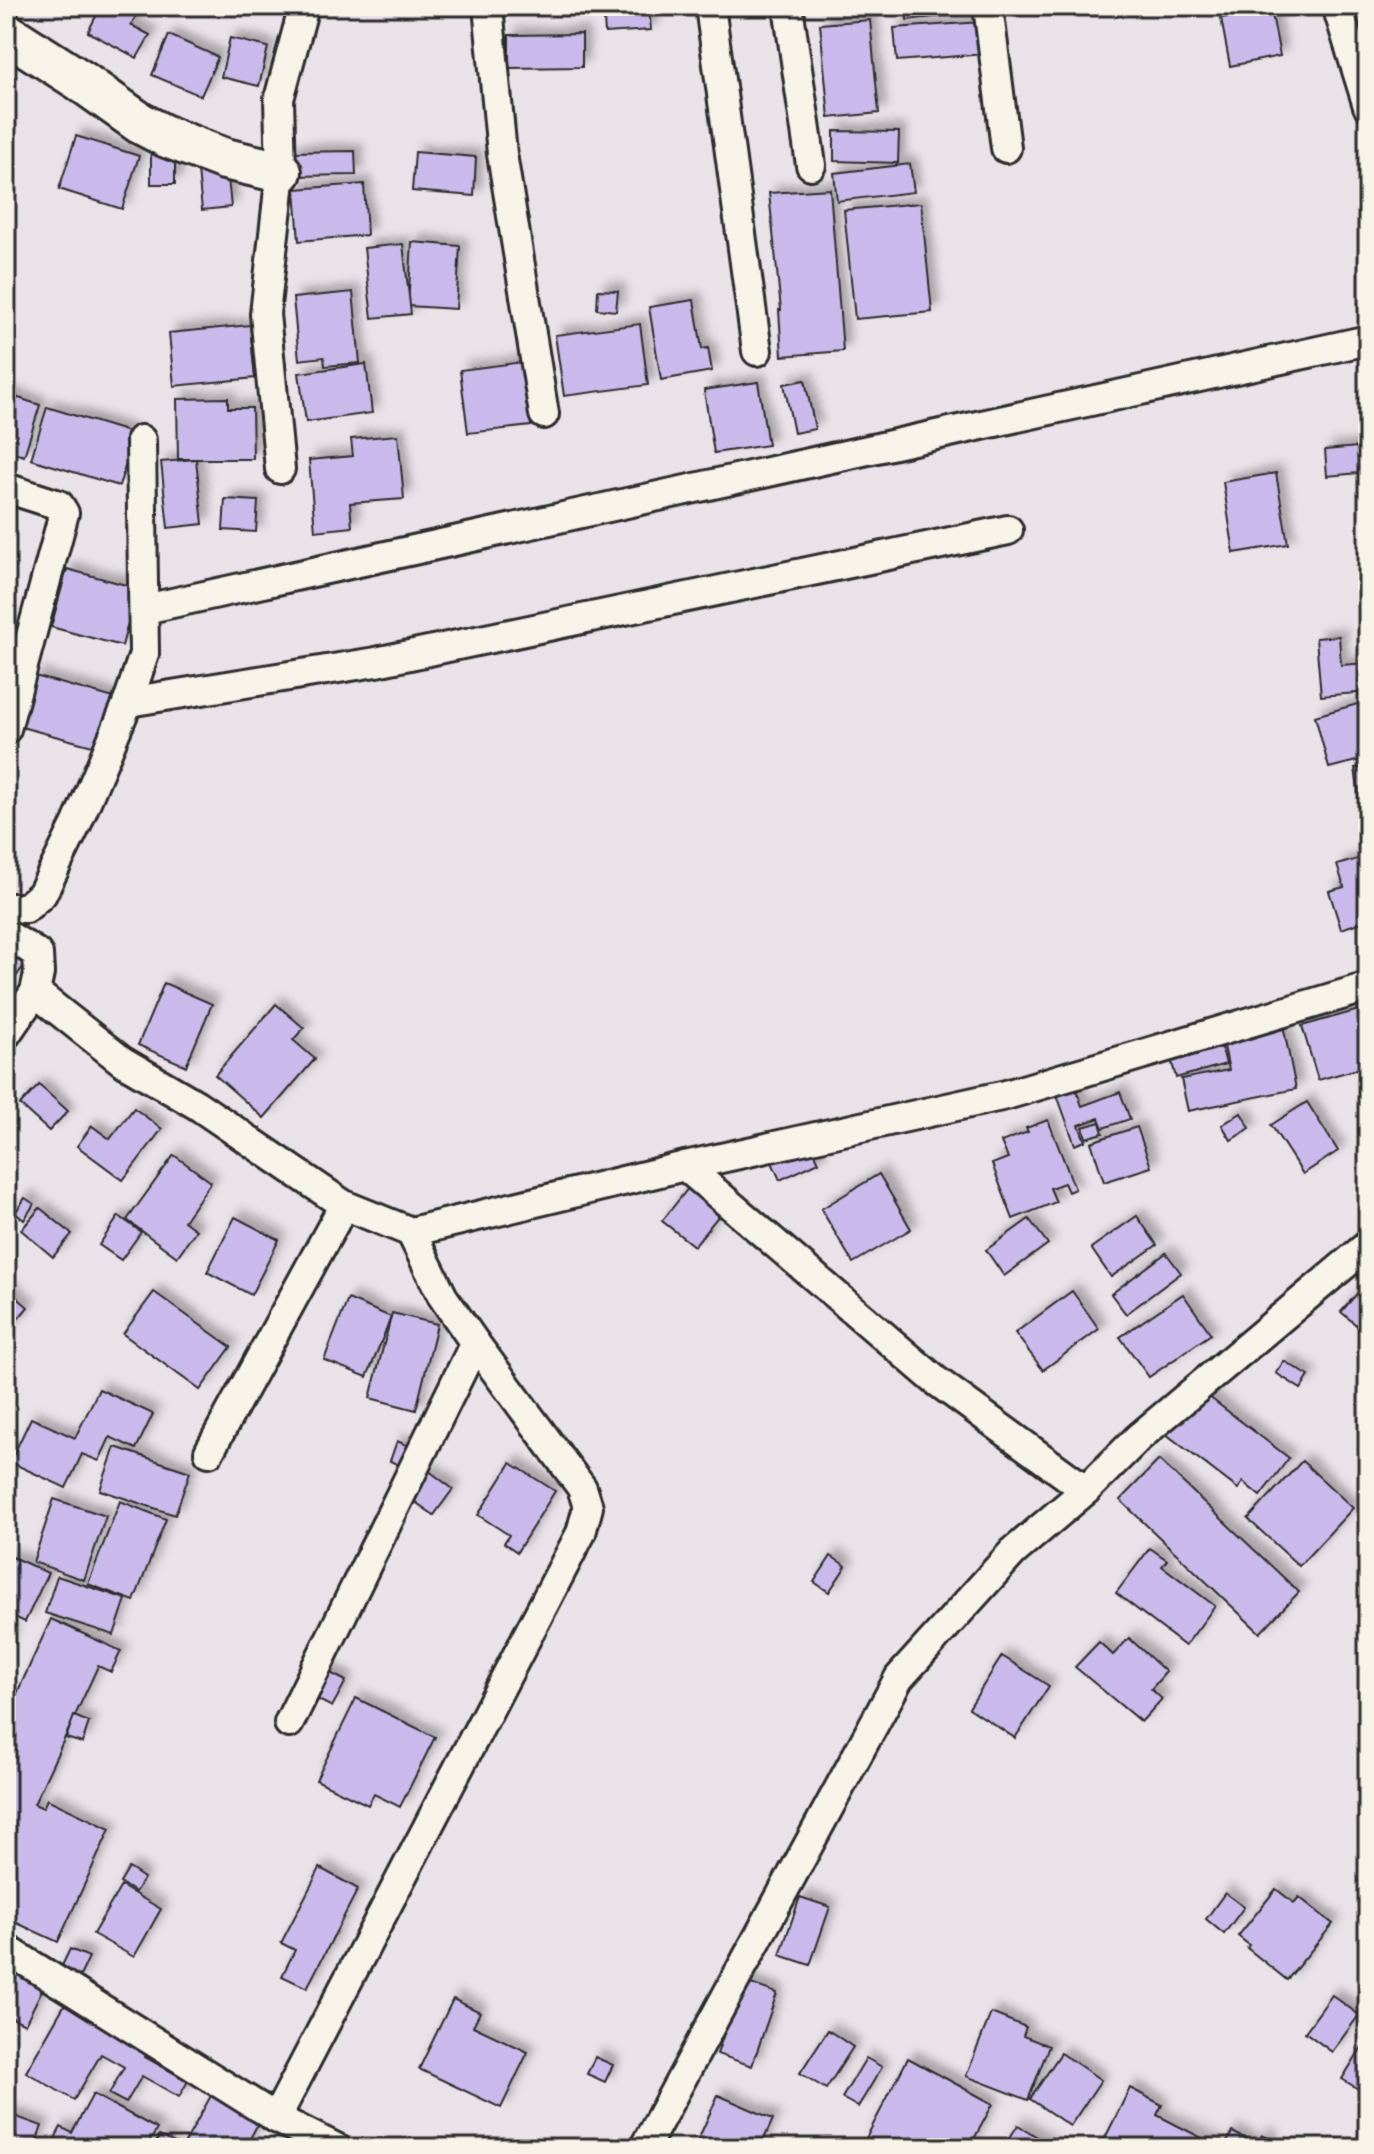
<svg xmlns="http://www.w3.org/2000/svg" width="1374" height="2154" font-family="'Playpen Sans',sans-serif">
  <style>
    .building { fill: #cabaeb; stroke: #2b2b2b; stroke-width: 2; filter: url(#shadow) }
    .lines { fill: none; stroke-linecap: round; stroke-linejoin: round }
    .street-casing { stroke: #2b2b2b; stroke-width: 34 }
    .secondary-casing { stroke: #2b2b2b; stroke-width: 46 }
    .street { stroke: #f7f3e8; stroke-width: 28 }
    .secondary { stroke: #f7f3e8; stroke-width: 40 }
  </style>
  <defs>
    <filter id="shadow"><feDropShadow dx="7" dy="-7" stdDeviation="4" flood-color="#0004"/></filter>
  </defs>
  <rect width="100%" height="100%" fill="#eae2e9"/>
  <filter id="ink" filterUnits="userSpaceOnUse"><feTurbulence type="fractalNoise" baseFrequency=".0125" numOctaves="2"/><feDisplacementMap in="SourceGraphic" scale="16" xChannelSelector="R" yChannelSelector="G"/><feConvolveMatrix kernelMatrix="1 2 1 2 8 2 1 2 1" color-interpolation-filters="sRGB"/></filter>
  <g filter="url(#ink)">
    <g class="building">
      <polygon points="101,6 141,6 131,25 150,35 137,58 88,32"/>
      <polygon points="603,6 649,6 651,30 605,33"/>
      <polygon points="905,6 979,6 980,12 907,20"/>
      <polygon points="1271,9 1280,56 1230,66 1221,18"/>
      <polygon points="870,20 879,113 829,118 820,24"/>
      <polygon points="982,22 984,54 897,61 894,28"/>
      <polygon points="582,34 582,67 509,68 509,35"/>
      <polygon points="169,35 218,57 201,96 152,75"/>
      <polygon points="230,38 268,47 259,86 221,77"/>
      <polygon points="834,131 899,132 898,163 834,161"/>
      <polygon points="76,136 139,156 122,209 59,189"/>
      <polygon points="355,151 356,175 291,176 290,152"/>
      <polygon points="415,152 476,157 474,196 412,191"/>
      <rect x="151" y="153" width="24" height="31"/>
      <polygon points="910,164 914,192 837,201 834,173"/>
      <polygon points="227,169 231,207 202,210 198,171"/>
      <polygon points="364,184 367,235 299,241 295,189"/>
      <polygon points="830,189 843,351 782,356 779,310 781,310 769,193"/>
      <polygon points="921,203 932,312 855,319 844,210"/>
      <polygon points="412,242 460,246 456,309 408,306"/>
      <polygon points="403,244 411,314 372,318 364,248"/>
      <polygon points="598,290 618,291 616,311 597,309"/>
      <polygon points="353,292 360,363 325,366 324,357 299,360 293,298"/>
      <polygon points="694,300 702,349 708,348 712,371 661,380 649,307"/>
      <polygon points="640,324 648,385 564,396 555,335"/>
      <polygon points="250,325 255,378 174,386 169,333"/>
      <polygon points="523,362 531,426 468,433 460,370"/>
      <polygon points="366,364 372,413 306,422 299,373"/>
      <polygon points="805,380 815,429 794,433 784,384"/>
      <polygon points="758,382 768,445 714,453 704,390"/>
      <polygon points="6,394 40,405 24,456 6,450"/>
      <polygon points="228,398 228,408 252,408 253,459 178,459 177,399"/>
      <polygon points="47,407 135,434 119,486 31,459"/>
      <polygon points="398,435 404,499 350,503 352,527 315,531 309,460 353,456 351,439"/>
      <polygon points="1357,447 1359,473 1327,476 1325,450"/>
      <polygon points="196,459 203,524 168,528 161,462"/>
      <polygon points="1276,473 1288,544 1234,553 1223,482"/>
      <polygon points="225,499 258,501 256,532 223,530"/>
      <polygon points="67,569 137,588 122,646 51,627"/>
      <polygon points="1339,636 1341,665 1368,663 1368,692 1321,696 1316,638"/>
      <polygon points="35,676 114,698 100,748 21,727"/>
      <polygon points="1368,701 1368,758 1329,768 1315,716"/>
      <polygon points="1368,767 1368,816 1362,817 1355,768"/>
      <polygon points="1368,856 1368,920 1341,929 1329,891 1344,887 1337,865"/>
      <polygon points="6,938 31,956 12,982 6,978"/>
      <polygon points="164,983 212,1004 186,1066 138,1045"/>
      <polygon points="276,1004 304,1028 293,1040 315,1059 264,1118 215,1075"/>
      <polygon points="1359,1010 1368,1043 1368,1066 1318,1080 1302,1026"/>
      <polygon points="1283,1025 1296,1089 1188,1111 1181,1079 1229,1070 1222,1037"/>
      <polygon points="1221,1045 1226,1064 1176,1078 1171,1059"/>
      <polygon points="39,1085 68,1111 49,1131 20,1105"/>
      <polygon points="1076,1089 1082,1106 1120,1092 1130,1119 1103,1128 1099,1118 1079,1125 1085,1141 1075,1145 1057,1095"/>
      <polygon points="1307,1102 1338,1151 1303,1174 1271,1125"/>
      <polygon points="134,1108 162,1129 123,1180 77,1146 92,1126 110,1139"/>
      <polygon points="1241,1113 1250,1128 1231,1140 1222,1125"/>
      <polygon points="1048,1120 1075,1189 1068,1192 1064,1183 1050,1188 1056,1202 1013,1219 992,1164 1008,1158 1001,1142 1028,1132 1026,1128"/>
      <polygon points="1100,1122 1103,1133 1086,1138 1083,1127"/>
      <polygon points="1137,1127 1151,1167 1104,1182 1091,1142"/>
      <polygon points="809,1140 819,1162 780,1180 770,1158"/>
      <polygon points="174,1155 211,1182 184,1221 196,1230 177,1257 127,1220"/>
      <polygon points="879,1174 911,1229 853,1263 821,1209"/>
      <polygon points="693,1182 725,1208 694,1246 662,1221"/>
      <polygon points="25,1198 34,1204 24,1220 15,1213"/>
      <polygon points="40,1208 72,1234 53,1257 21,1230"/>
      <polygon points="119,1216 141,1232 121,1260 99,1245"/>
      <polygon points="1137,1216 1157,1245 1111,1277 1091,1248"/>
      <polygon points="235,1217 279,1240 251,1295 207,1272"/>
      <polygon points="1029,1219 1048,1244 1004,1276 986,1250"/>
      <polygon points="1166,1253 1181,1273 1126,1314 1111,1294"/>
      <polygon points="1366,1283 1368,1284 1368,1335 1341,1312"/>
      <polygon points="6,1288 28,1307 6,1333"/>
      <polygon points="1072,1291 1099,1329 1043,1370 1015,1333"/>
      <polygon points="154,1292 231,1347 200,1390 123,1334"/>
      <polygon points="1183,1294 1211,1334 1149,1377 1120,1337"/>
      <polygon points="348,1299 391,1317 367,1377 324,1360"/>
      <polygon points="392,1313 437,1324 416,1410 370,1398"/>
      <polygon points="1284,1361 1309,1376 1301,1389 1276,1373"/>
      <polygon points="99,1389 153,1414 136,1449 110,1437 99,1461 82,1454 66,1488 10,1462 31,1418 75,1438"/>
      <polygon points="1200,1390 1289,1458 1260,1496 1243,1482 1238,1489 1166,1434"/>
      <polygon points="397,1441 411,1447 403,1467 390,1461"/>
      <polygon points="115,1447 190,1472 175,1515 100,1490"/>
      <polygon points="1159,1460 1299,1592 1260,1633 1120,1500"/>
      <polygon points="1302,1461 1353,1508 1299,1566 1248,1519"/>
      <polygon points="511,1463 555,1491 517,1552 504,1543 509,1535 478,1515"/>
      <polygon points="428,1470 453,1489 434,1515 408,1497"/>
      <polygon points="54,1499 106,1516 84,1580 33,1562"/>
      <polygon points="120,1501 166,1519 134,1601 88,1584"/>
      <polygon points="1150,1548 1167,1560 1162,1566 1215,1606 1185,1646 1116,1593"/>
      <polygon points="10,1556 48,1573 25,1622 6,1613 6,1565"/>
      <polygon points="831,1556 846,1566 829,1592 814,1582"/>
      <polygon points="57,1576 126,1599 114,1635 45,1613"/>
      <polygon points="51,1619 121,1651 111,1672 98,1666 34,1804 43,1808 47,1799 110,1829 58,1942 6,1918 6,1717"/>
      <polygon points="6,1628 12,1630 6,1649"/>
      <polygon points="1129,1638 1166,1672 1151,1689 1162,1699 1141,1722 1075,1667 1099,1642 1113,1655"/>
      <polygon points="1002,1656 1049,1686 1015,1738 969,1708"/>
      <polygon points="319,1667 346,1681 332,1707 305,1693"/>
      <polygon points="356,1698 435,1737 400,1807 374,1794 368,1805 316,1780"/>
      <polygon points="74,1716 89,1722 82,1743 66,1738"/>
      <polygon points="129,1868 144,1878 135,1892 120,1883"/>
      <polygon points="320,1868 358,1889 307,1988 282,1976 295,1950 281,1943"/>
      <polygon points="121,1886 161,1909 134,1957 93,1934"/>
      <polygon points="1276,1889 1294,1903 1299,1897 1333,1924 1287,1980 1247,1948 1249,1945 1238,1936"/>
      <polygon points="1225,1893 1244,1907 1224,1934 1206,1919"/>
      <polygon points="800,1897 830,1907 810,1965 780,1955"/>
      <polygon points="70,1949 89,1957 77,1983 58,1974"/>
      <polygon points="6,1964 45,1984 25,2024 6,2015"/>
      <polygon points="742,1981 777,1993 752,2066 717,2054"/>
      <polygon points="70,1995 150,2048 145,2057 188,2081 179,2097 142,2076 126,2103 109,2094 124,2067 101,2054 74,2100 26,2072"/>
      <polygon points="1332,1995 1359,2015 1332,2052 1305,2032"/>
      <polygon points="453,1999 480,2012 473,2026 528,2052 501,2108 419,2069"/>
      <polygon points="991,2013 1026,2027 1023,2036 1049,2046 1028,2100 966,2076"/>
      <polygon points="828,2030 853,2047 826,2089 800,2073"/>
      <polygon points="1367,2039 1368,2039 1368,2095 1342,2079"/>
      <polygon points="1061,2053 1101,2080 1070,2126 1030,2099"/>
      <polygon points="595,2057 613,2065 605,2082 587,2074"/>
      <polygon points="866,2058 882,2067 858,2107 842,2098"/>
      <polygon points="908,2058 993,2104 969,2148 876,2148 864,2142"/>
      <polygon points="1130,2088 1162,2105 1157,2115 1221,2148 1100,2148"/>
      <polygon points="213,2092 261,2118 245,2148 182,2148"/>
      <polygon points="93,2094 157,2129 146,2148 50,2148 61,2127 72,2133"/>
      <polygon points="718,2095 773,2119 760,2148 711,2148 697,2142"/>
      <polygon points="6,2113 42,2126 34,2148 6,2148"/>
      <polygon points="1018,2125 1049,2144 1047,2148 1011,2148 1005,2145"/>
      <polygon points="1232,2132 1257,2144 1262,2135 1272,2140 1268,2148 1224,2148"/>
      <polygon points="159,2136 175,2143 174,2148 154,2148"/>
    </g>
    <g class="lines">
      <defs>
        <g id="street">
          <polyline points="488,6 502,154 544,414"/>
          <polyline points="710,6 757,351"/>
          <polyline points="788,6 811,165"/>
          <polyline points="988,6 1006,148"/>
          <polyline points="1337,6 1368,106"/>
          <polyline points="280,469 265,314 281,172 279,99 304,6"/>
          <polyline points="145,609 1368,340"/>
          <polyline points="128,702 376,662 1008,530"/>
          <polyline points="6,729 64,513 59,505 6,488"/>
          <polyline points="6,908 26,908 42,894 77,823 128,702 144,654 141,440"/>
          <polyline points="6,934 38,954 39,973 35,992 122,1061 197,1105 344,1205 411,1232 685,1166 935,1380 1086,1490"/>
          <polyline points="6,1034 35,992"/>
          <polyline points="685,1166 1006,1095 1368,987"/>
          <polyline points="209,1452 344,1205"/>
          <polyline points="289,1723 475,1343 443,1297 411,1232"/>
          <polyline points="6,1949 276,2118 336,2148"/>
          <polyline points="276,2118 581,1533 588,1507 582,1488 475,1343"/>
          <polyline points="644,2148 899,1678 1013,1552 1086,1490 1138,1438 1368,1245"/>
        </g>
        <polyline id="secondary" points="6,33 81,81 140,123 167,137 225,159 281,172"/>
      </defs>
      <use href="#street" class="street-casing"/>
      <use href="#secondary" class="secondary-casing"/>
      <use href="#street" class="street"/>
      <use href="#secondary" class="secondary"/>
    </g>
  </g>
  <rect width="1374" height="2154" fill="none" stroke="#f7f3e8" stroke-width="32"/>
  <rect x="16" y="16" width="1342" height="2122" fill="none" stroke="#2b2b2b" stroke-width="3" filter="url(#ink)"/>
</svg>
